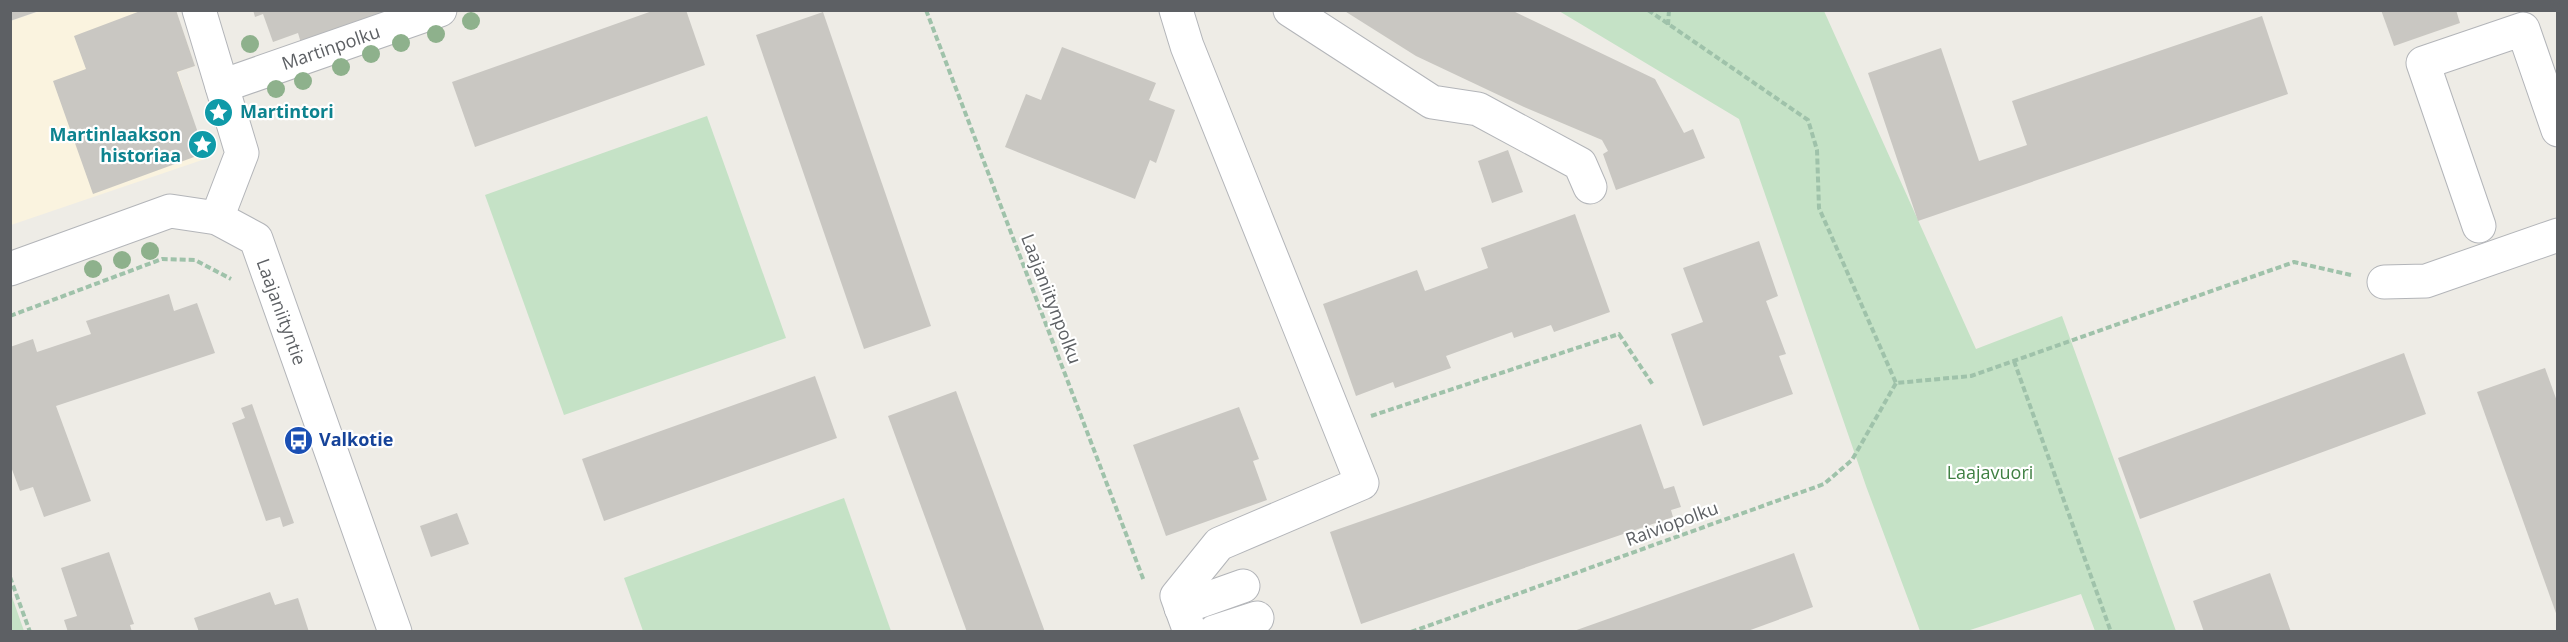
<svg xmlns="http://www.w3.org/2000/svg" width="2568" height="642" font-family="'Open Sans',sans-serif">
  <style>
    .commercial { fill: #faf3df }
    .green { fill: #c5e2c6 }
    .building { fill: #c9c7c2 }
    .lines { fill: none; stroke-linecap: round; stroke-linejoin: round }
    .minor-casing { stroke: #b3b5b9; stroke-width: 35 }
    .path { stroke: #9fc2aa; stroke-width: 4; stroke-dasharray: 6 3; stroke-linecap: butt }
    .minor { stroke: #fff; stroke-width: 33 }
    .tree { fill: #8eb18c }
    .labels { text-anchor: middle; stroke-width: 4.5; stroke-linejoin: round; paint-order: stroke }
    .street-label { font-size: 18px; fill: #5d6064; stroke: #fff }
    .culture-label { font-size: 18px; font-weight: bold; fill: #0d838f; stroke: #fff; text-anchor: start }
    .transit-label { font-size: 18px; font-weight: bold; fill: #164399; stroke: #fff; text-anchor: start }
    .park-label { font-size: 18px; fill: #408043; stroke: #fff }
  </style>
  <rect width="100%" height="100%" fill="#eeece6"/>
  <polygon class="commercial" points="40,11 176,11 195,66 178,72 205,159 11,225 11,21"/>
  <g class="green">
    <polygon points="1559,11 1824,11 1976,349 2062,316 2176,631 2095,631 2081,594 1967,631 1920,631 1866,486 1739,119"/>
    <polygon points="707,116 786,338 564,415 485,195"/>
    <polygon points="844,498 891,631 643,631 624,578"/>
    <polygon points="11,594 24,631 11,631"/>
  </g>
  <g class="building">
    <polygon points="10,10 39,10 39,11 10,21"/>
    <polygon points="143,10 176,10 195,66 177,72 205,153 93,194 53,81 86,69 74,36"/>
    <polygon points="253,10 390,10 301,43 298,33 273,42 263,14 255,17"/>
    <polygon points="655,10 686,10 705,65 475,147 452,82"/>
    <polygon points="1343,10 1511,10 1655,79 1684,133 1693,129 1705,158 1616,190 1603,154 1608,151 1602,140 1524,107 1416,56"/>
    <polygon points="2381,10 2456,10 2460,23 2394,46"/>
    <polygon points="823,12 931,326 864,349 756,35"/>
    <polygon points="2262,16 2288,94 1918,221 1868,73 1941,48 1979,161 2027,145 2012,101"/>
    <polygon points="1062,47 1156,83 1149,100 1175,110 1156,163 1150,160 1135,199 1005,147 1026,94 1041,100"/>
    <polygon points="1508,150 1523,192 1492,203 1478,161"/>
    <polygon points="1575,214 1610,312 1554,332 1551,325 1514,338 1512,332 1446,356 1451,368 1395,388 1393,382 1356,396 1323,304 1417,270 1425,291 1488,268 1481,248"/>
    <polygon points="1759,241 1778,296 1766,301 1786,354 1779,356 1793,394 1703,426 1671,334 1703,322 1683,268"/>
    <polygon points="169,294 174,311 197,303 215,353 56,406 91,501 44,517 33,487 20,491 10,464 10,347 33,339 37,352 91,334 86,321"/>
    <polygon points="2404,353 2426,414 2140,519 2118,458"/>
    <polygon points="2545,368 2558,404 2557,616 2477,392"/>
    <polygon points="815,376 837,438 604,521 582,459"/>
    <polygon points="956,391 1045,632 967,632 888,416"/>
    <polygon points="252,404 294,523 283,527 280,517 266,521 232,423 245,418 241,408"/>
    <polygon points="1239,407 1259,459 1253,461 1267,500 1166,536 1133,445"/>
    <polygon points="1641,424 1664,489 1674,486 1681,507 1671,510 1673,517 1361,624 1330,532"/>
    <polygon points="457,513 469,544 431,557 420,526"/>
    <polygon points="109,552 134,624 130,625 132,632 68,632 64,620 77,616 61,568"/>
    <polygon points="1794,553 1813,607 1745,632 1571,632"/>
    <polygon points="2270,573 2291,632 2204,632 2193,601"/>
    <polygon points="270,592 275,605 298,598 309,632 199,632 194,618"/>
  </g>
  <g class="lines">
    <defs>
      <g id="minor">
        <polyline points="199,10 242,153 217,218"/>
        <polyline points="1176,10 1187,46 1362,483 1219,544 1177,596 1190,632"/>
        <polyline points="1290,10 1432,102 1478,109 1580,164 1590,187"/>
        <polyline points="222,86 440,10"/>
        <polyline points="2479,226 2423,63 2523,29 2558,130"/>
        <polyline points="10,269 170,211 217,218 256,239 395,632"/>
        <polyline points="2384,282 2426,281 2558,235"/>
        <polyline points="1181,608 1243,586"/>
        <polyline points="1214,632 1257,618"/>
      </g>
    </defs>
    <use href="#minor" class="minor-casing"/>
    <g class="path">
      <polyline points="926,10 1144,581"/>
      <polyline points="1648,10 1808,120 1817,150 1819,208 1896,383 1971,376 2294,262 2351,275"/>
      <polyline points="1668,25 1669,10"/>
      <polyline points="10,316 162,259 195,260 231,279"/>
      <polyline points="2014,361 2111,632"/>
      <polyline points="1371,416 1619,334 1653,385"/>
      <polyline points="10,577 30,632"/>
      <polyline points="1411,632 1824,484 1852,460 1896,383"/>
    </g>
    <use href="#minor" class="minor"/>
  </g>
  <g class="tree">
    <circle cx="471" cy="21" r="9"/>
    <circle cx="436" cy="34" r="9"/>
    <circle cx="401" cy="43" r="9"/>
    <circle cx="250" cy="44" r="9"/>
    <circle cx="371" cy="54" r="9"/>
    <circle cx="341" cy="67" r="9"/>
    <circle cx="303" cy="81" r="9"/>
    <circle cx="276" cy="89" r="9"/>
    <circle cx="150" cy="251" r="9"/>
    <circle cx="122" cy="260" r="9"/>
    <circle cx="93" cy="269" r="9"/>
  </g>
  <defs>
    <symbol id="sight-disc" viewBox="-11 -11 22 22"><circle r="9.5" fill="#0f9aa8" stroke="#fff"/><path d="M0-6L1.8-2.2L6-1.7L2.9 1.2L3.7 5.4L0 3.3L-3.7 5.4L-2.9 1.2L-6-1.7L-1.8-2.2Z" fill="#fff"/></symbol>
    <symbol id="bus-disc" viewBox="-11 -11 22 22"><circle r="9.5" fill="#1a4fb4" stroke="#fff"/><path d="M-5-6H5V4H4V6H2V4H-2V6H-4V4H-5ZM-3.5-4V0h7V-4ZM-3.5 1.2v1.5H-2V1.2ZM2 1.2v1.5H3.5V1.2Z" fill="#fff"/></symbol>
  </defs>
  <g fill-rule="evenodd">
    <use href="#sight-disc" x="202" y="96" width="33" height="33"/>
    <use href="#sight-disc" x="186" y="128" width="33" height="33"/>
    <use href="#bus-disc" x="282" y="424" width="33" height="33"/>
  </g>
  <g class="labels">
    <g class="street-label">
      <text transform="translate(331 48) rotate(-19)" y="6">Martinpolku</text>
      <text transform="translate(1051 299) rotate(69)" y="6">Laajaniitynpolku</text>
      <text transform="translate(281 312) rotate(70)" y="6">Laajaniityntie</text>
      <text transform="translate(1672 524) rotate(-20)" y="6">Raiviopolku</text>
    </g>
    <g class="culture-label">
      <text x="240" y="118">Martintori</text>
      <text x="181" y="141" text-anchor="end">Martinlaakson<tspan x="181" dy="21">historiaa</tspan></text>
    </g>
    <g class="transit-label">
      <text x="319" y="446">Valkotie</text>
    </g>
    <g class="park-label">
      <text x="1990" y="479">Laajavuori</text>
    </g>
  </g>
  <rect width="2568" height="642" fill="none" stroke="#5d6064" stroke-width="24"/>
</svg>
